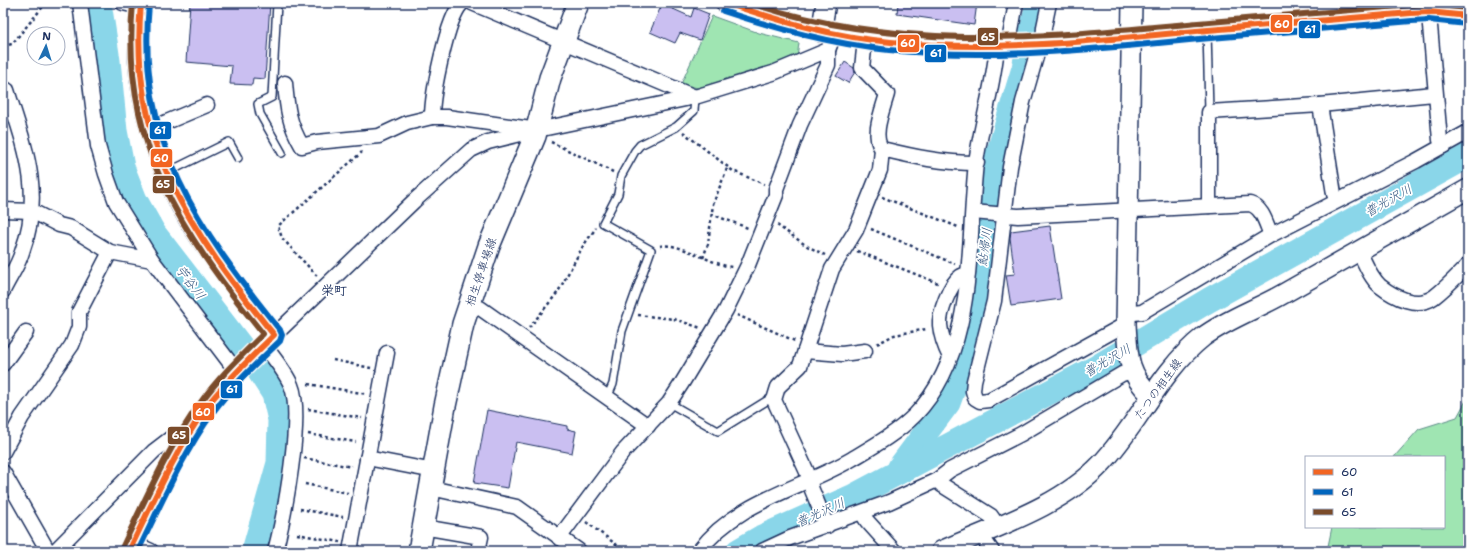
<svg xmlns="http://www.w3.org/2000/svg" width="1471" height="554" font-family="'Shantell Sans','Klee One',sans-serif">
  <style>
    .green { fill: #9fe5b2; stroke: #5d8a88 }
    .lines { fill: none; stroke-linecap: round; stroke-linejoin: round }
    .river { stroke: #8ad6e9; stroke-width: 25 }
    .building { fill: #cabff1; stroke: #1b2f5e }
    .lane-casing { stroke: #1b2f5e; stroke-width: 10 }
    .street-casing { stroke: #1b2f5e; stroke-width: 17 }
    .secondary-casing { stroke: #1b2f5e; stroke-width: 22 }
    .primary-casing { stroke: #1b2f5e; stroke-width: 24 }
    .path { stroke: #1b2f5e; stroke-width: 2.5; stroke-dasharray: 3 3; stroke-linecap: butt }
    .lane { stroke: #fff; stroke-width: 7 }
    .street { stroke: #fff; stroke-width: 14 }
    .secondary { stroke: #fff; stroke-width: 19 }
    .primary { stroke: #fff; stroke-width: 21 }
    .bus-1-casing { stroke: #fff; stroke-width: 9 }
    .bus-2-casing { stroke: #fff; stroke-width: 9 }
    .bus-3-casing { stroke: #fff; stroke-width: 9 }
    .bus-1 { stroke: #f26522; stroke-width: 6 }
    .bus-2 { stroke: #0065bd; stroke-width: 6 }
    .bus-3 { stroke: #7a4b2a; stroke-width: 6 }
    .labels { text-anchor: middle; stroke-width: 3.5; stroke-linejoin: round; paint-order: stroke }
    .street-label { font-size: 12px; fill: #1b2f5e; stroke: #fff }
    .water-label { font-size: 13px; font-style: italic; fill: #375981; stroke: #fff }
    .neighbourhood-label { font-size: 13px; font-weight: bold; fill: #1b2f5e; stroke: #fff }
    .line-badge { stroke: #fff; stroke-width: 1.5 }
    .badge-label { font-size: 11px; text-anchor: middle; font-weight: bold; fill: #fff }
  </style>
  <rect width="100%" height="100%" fill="#fff"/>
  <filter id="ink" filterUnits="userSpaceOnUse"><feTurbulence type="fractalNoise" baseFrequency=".025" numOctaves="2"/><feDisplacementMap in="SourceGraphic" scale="8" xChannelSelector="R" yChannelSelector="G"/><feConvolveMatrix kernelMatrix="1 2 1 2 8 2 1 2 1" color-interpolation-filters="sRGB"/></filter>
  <g filter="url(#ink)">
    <g class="green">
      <polygon points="712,16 759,33 799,43 797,58 761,73 698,88 681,84"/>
      <polygon points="1468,397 1468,551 1327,551 1332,527 1444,527 1444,457 1394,457 1419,429 1457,417"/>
    </g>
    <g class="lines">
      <g class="river">
        <polyline points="99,3 108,61 115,131 122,167 135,200 153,232 256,366 274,394 280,420 279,463 254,551"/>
        <polyline points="900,467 948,403 963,362 976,303 996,161 1024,68 1038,3"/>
        <polyline points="738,551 762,537 852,497 1097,367 1209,300 1468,156"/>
      </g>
    </g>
    <g class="building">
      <polygon points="190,3 270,3 265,79 253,78 252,85 230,84 232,66 186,62"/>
      <polygon points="898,3 977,3 974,25 897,14"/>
      <polygon points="662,4 691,17 694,8 709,14 700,40 680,33 675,43 650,32"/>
      <polygon points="845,62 854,68 855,72 848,83 836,76"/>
      <polygon points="1050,226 1061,299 1011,306 1006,275 1015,274 1010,238 1011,231"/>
      <polygon points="487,410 567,426 567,429 576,431 572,453 516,442 508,488 474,483"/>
    </g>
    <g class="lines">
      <defs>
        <g id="lane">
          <polyline points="277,3 272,97 258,104 260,114 282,153"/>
          <polyline points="1207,30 1209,112"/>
          <polyline points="166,173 229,142 238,158"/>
          <polyline points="607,398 613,384 622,331 651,250 603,223 618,194 621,176 635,151 640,145 676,127 694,111 695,97"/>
          <polyline points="669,403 718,431 768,400 774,400"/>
        </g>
        <g id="street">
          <polyline points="80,3 98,146 106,174 116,202 152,260 237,372"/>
          <polyline points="123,3 140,7"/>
          <path d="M462 3C447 17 432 95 432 117H447L531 129"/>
          <polyline points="472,3 695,97"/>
          <polyline points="1428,3 1440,140 1443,146"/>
          <path d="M865 40 862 68 887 94C883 109 871 136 882 149 915 157 942 163 977 163"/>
          <polyline points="1043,44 1044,27 1049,3"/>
          <polyline points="1036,45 1036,57 1023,102 1010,167 994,301 974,381 973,391 975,398 980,401 989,400 1126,324"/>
          <polyline points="1011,46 1010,36 1016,3"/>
          <path d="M285 83C287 108 289 124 302 146L317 142 379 136 407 123 432 117"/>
          <path d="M3 88 7 90C25 147 44 193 22 252 18 266 9 278 3 291"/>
          <polyline points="1320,105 1334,194 1337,200"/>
          <polyline points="150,129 207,105"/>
          <polyline points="1209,206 1209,112 1320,105 1434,94"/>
          <polyline points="3,210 32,211 59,225 71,228 110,252 152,260"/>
          <path d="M973 212 1018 216 1250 204C1263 208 1266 224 1271 235"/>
          <path d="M1359 251C1365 263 1370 277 1380 286 1394 297 1417 309 1434 297 1446 288 1457 276 1468 265"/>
          <polyline points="469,304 480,308 648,426"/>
          <polyline points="1126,314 1142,312 1271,235 1416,161 1468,132"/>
          <path d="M264 345C273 357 285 371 291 385 304 415 284 518 275 551"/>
          <polyline points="260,349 414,201 471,150 488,142 537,130 695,97 773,73 828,50 834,35"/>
          <polyline points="805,351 842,354 865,351"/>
          <path d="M950 357C945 347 941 336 940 325 939 313 950 284 960 277 962 275 966 275 968 274"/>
          <polyline points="3,364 26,332"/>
          <polyline points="3,452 22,417 72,345 79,327 79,312 110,252"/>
          <polyline points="367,458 434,471"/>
          <polyline points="3,472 48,551"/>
          <polyline points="937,480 942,485 991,516 998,526"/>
          <polyline points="431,488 517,507 579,551"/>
          <polyline points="862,513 867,521 894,551"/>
          <polyline points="827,526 812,490 807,472 774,400 778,387 800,366 832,269 856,230 880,170 882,149"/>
          <polyline points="423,527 481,537 478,551"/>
          <polyline points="980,534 992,551"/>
          <polyline points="559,538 623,452 669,403 682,383 726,310 748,265 776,195 776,189 800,125 828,65 828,50"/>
          <polyline points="133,543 151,551"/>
          <polyline points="55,551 154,451 171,438 188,438"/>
          <polyline points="350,551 387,353"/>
          <path d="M699 551C736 501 801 489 852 459 874 446 897 433 915 415 977 351 967 245 976 163 981 124 994 85 997 46"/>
          <polyline points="762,551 790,538 889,502 937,480 950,470 1021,434 1122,374 1132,371"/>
        </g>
        <g id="secondary">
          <path d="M141 3C130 77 151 154 188 218 212 259 244 298 274 335"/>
          <path d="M726 3C875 61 1013 48 1168 34 1249 26 1330 20 1411 13L1429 12 1468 16"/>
          <path d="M1132 3 1126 324C1128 355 1127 373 1151 395"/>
          <polyline points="821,32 826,3"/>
          <path d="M129 551C153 502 175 452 207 407 222 386 242 367 260 349"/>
          <path d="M941 551C995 527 1060 507 1101 464 1139 424 1159 372 1203 337 1227 319 1257 309 1283 294 1345 259 1407 224 1468 189"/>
        </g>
        <polyline id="primary" points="419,551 445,406 463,324 489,246 535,136 550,78 578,3"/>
      </defs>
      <use href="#lane" class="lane-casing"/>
      <use href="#street" class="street-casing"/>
      <use href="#secondary" class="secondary-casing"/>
      <use href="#primary" class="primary-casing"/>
      <g class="path">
        <polyline points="3,46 12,44 46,3"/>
        <polyline points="683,132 733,171 764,184"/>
        <polyline points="551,142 613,172"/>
        <polyline points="882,197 958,227"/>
        <polyline points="711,214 748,228"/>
        <polyline points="777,225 807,246 825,255"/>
        <polyline points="871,229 955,264"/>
        <path d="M660 246C681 242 709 264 732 267"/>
        <polyline points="857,251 938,283"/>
        <polyline points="703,258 708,244 713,204 728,166"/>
        <polyline points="317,276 282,238 278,226 362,152"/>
        <polyline points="638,315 674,319 701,328"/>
        <polyline points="737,315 795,341"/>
        <polyline points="529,328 558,292 583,246 596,228"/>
        <polyline points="877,344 894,335 927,329"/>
        <polyline points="333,360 371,368"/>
        <polyline points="308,384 367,394"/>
        <polyline points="308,409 362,418"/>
        <polyline points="308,434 356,442"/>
        <polyline points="304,458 352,467"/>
        <polyline points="305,484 348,493"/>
        <polyline points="300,509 343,517"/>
        <polyline points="586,522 625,551"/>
        <polyline points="297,534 340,542"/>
      </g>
      <use href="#lane" class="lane"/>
      <use href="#street" class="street"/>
      <use href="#secondary" class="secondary"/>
      <use href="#primary" class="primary"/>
      <defs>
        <g id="bus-1">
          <path d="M726 3C780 21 834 37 891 42 993 52 1095 41 1196 31 1268 25 1339 19 1411 13L1429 12 1468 16"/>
          <path d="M129 551C153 502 175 451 207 406 227 380 251 358 274 335 190 231 128 143 141 3"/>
        </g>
        <g id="bus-2">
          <path d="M723 11C778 29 832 44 889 50 989 60 1090 50 1189 40 1263 33 1337 27 1412 21L1429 20 1467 24"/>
          <path d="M138 551C161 504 182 455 213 412 232 386 257 363 280 341L282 335 280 330C198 228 136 142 149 4"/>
        </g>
        <g id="bus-3">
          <path d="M751 3C900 53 1045 37 1198 23 1269 17 1340 11 1411 5L1429 4 1468 8"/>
          <path d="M122 548C146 498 168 447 201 402 219 377 241 356 263 334 180 231 120 142 133 3"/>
        </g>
      </defs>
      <use href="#bus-1" class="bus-1-casing"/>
      <use href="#bus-2" class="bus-2-casing"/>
      <use href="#bus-3" class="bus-3-casing"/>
      <use href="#bus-1" class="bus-1"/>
      <use href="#bus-2" class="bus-2"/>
      <use href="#bus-3" class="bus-3"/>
    </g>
  </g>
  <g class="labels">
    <g class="street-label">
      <text transform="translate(481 272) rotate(-71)" y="4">相生停車場線</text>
      <text transform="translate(1158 389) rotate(-54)" y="4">たつの相生線</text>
    </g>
    <g class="water-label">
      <text transform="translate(1388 200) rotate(-29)" y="5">普光沢川</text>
      <text transform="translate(984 247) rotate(-82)" y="5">鮎帰川</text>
      <text transform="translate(191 282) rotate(53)" y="5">苧谷川</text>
      <text transform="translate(1107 360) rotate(-30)" y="5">普光沢川</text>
      <text transform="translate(820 512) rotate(-24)" y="5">普光沢川</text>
    </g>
    <g class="neighbourhood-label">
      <text x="334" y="295">栄町</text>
    </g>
  </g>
  <g class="line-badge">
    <rect x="1270" y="14" width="23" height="19" rx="4" fill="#f26522"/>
    <rect x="1298" y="20" width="23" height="19" rx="4" fill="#0065bd"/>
    <rect x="977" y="27" width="22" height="19" rx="4" fill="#7a4b2a"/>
    <rect x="897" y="34" width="23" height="19" rx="4" fill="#f26522"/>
    <rect x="924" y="44" width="23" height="19" rx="4" fill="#0065bd"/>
    <rect x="149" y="121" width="23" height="19" rx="4" fill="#0065bd"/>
    <rect x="150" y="148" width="23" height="20" rx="4" fill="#f26522"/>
    <rect x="152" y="175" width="23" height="19" rx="4" fill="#7a4b2a"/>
    <rect x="220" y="380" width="23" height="19" rx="4" fill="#0065bd"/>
    <rect x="192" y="402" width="23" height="19" rx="4" fill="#f26522"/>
    <rect x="167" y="426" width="23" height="19" rx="4" fill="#7a4b2a"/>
  </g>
  <g class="badge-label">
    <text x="1282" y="28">60</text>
    <text x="1310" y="33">61</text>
    <text x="988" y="41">65</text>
    <text x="908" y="47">60</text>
    <text x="936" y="57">61</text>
    <text x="160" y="134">61</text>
    <text x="161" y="162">60</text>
    <text x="163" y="188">65</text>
    <text x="232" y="393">61</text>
    <text x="203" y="416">60</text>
    <text x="179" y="439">65</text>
  </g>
  <rect width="1471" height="554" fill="none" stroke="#fff" stroke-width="16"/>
  <rect x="8" y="8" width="1455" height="538" fill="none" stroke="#1b2f5e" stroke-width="1.5" filter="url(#ink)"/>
  <rect x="1305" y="456" width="140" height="72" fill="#ffffff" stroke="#a4acbf"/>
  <rect x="1313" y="469" width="20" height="6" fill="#f26522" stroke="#a4acbf"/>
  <text x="1341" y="476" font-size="12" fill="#1b2f5e">60</text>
  <rect x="1313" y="489" width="20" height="6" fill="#0065bd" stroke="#a4acbf"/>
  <text x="1341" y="496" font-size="12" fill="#1b2f5e">61</text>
  <rect x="1313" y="509" width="20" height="6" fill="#7a4b2a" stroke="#a4acbf"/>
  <text x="1341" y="516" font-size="12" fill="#1b2f5e">65</text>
  <g transform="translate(46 46) rotate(4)"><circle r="19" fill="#ffffff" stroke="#a4acbf"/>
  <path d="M0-3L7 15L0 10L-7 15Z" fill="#1f6fb2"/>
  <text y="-6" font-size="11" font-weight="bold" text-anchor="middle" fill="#1b2f5e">N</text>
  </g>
</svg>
